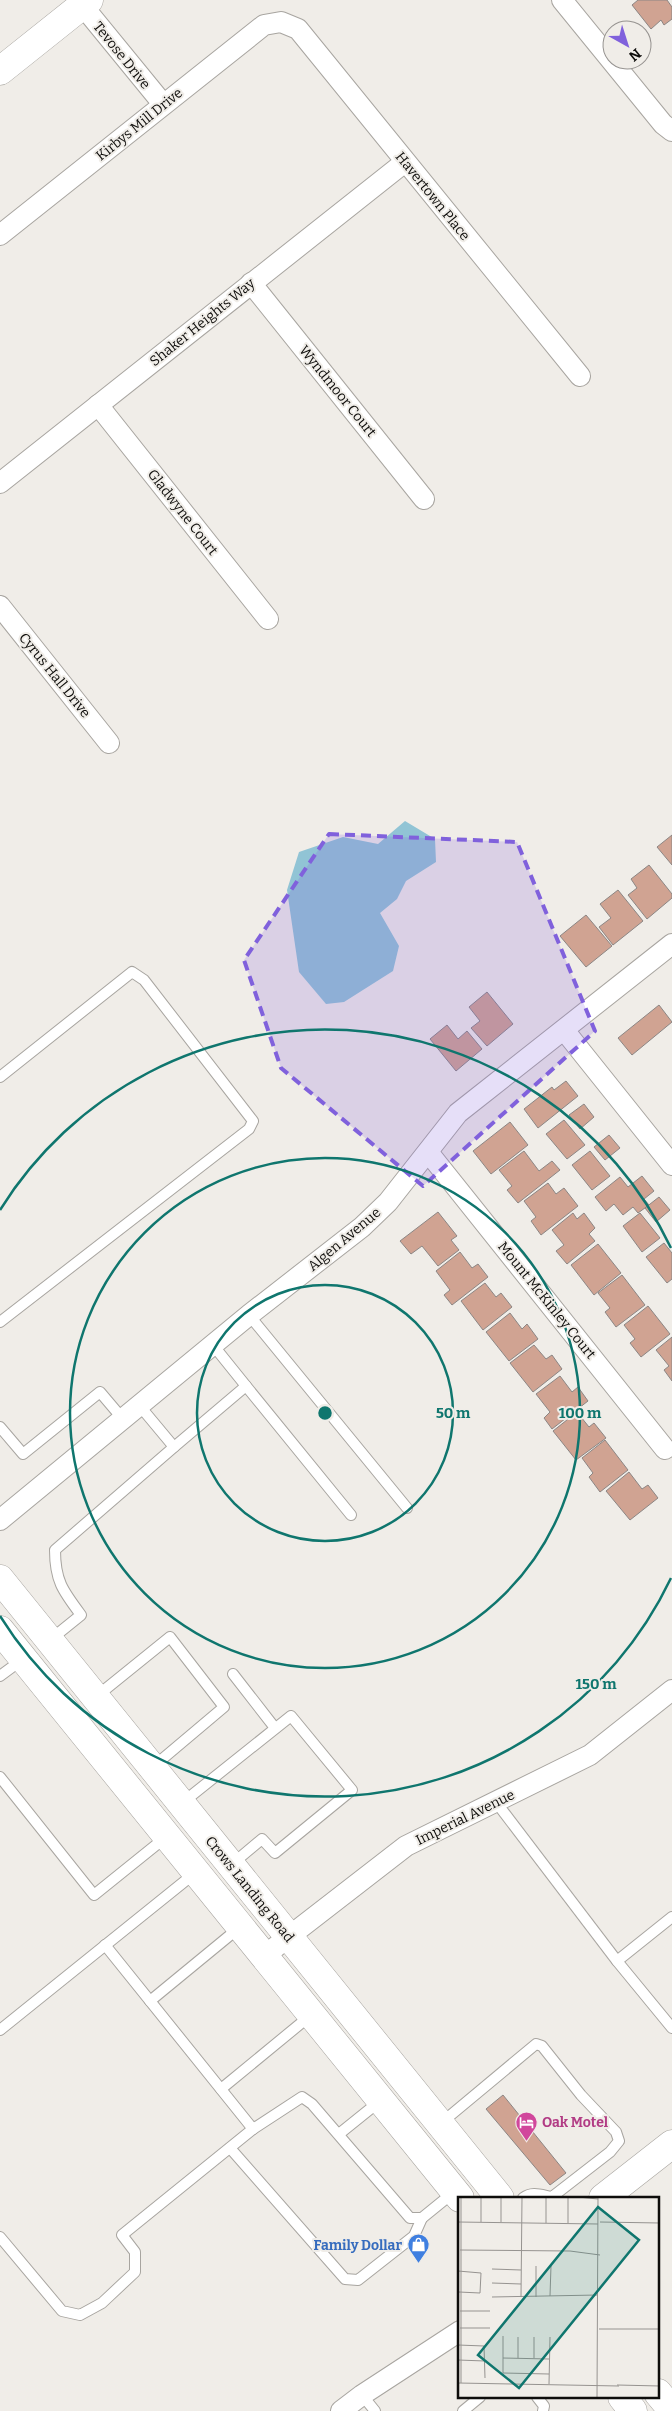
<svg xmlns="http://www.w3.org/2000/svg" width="672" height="2411" font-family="Bitter,serif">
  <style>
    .water { fill: #91c4d5 }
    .building { fill: #d0a392; stroke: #8c8684 }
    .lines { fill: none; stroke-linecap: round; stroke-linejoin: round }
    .lane-casing { stroke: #a8a5a0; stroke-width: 12 }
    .street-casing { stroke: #a8a5a0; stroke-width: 22 }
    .secondary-casing { stroke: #a8a5a0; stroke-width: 29 }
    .lane { stroke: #fff; stroke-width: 10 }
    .street { stroke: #fff; stroke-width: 20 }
    .secondary { stroke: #fff; stroke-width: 28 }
    .marked { fill: #8061dc; fill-opacity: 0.2; stroke: #8061dc; stroke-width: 4; stroke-dasharray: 10 6; stroke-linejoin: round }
    .ring { fill: none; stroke: #0f766e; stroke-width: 2.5 }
    .labels { text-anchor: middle; stroke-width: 4; stroke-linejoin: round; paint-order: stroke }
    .street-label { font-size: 14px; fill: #0e0d0b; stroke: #f0ede8 }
    .hotel-label { font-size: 14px; font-weight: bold; fill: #b23c85; stroke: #f0ede8; text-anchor: start }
    .shop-label { font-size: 14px; font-weight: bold; fill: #366cbe; stroke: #f0ede8; text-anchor: end }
    .inset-road { fill: none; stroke: #969390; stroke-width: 1 }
    .view { fill: #0f766e; fill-opacity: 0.15; stroke: #0f766e; stroke-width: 2.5 }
    .inset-edge { fill: none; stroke: #0e0d0b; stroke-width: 2.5 }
    .centre { fill: #0f766e; stroke: #f0ede8; stroke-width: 2.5 }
    .ring-label { font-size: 15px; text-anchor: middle; font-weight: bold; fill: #0f766e; stroke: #f0ede8; stroke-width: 4; stroke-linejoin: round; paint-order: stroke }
  </style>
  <rect width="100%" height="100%" fill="#f0ede8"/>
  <polygon class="water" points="405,821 435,839 436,862 406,881 397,899 380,913 399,946 393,971 344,1002 326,1004 299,972 287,890 299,852 343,837 378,844"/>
  <g class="building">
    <polygon points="638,0 667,0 672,7 672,19 664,25 661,20 651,29 632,5"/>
    <polygon points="672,835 672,865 657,847"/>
    <polygon points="649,865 672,894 672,898 647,919 628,895 637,888 631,879"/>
    <polygon points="618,890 643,921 613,945 599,927 611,918 600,904"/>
    <polygon points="586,915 612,946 586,967 560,936"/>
    <polygon points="487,992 513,1024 487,1046 471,1028 480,1021 469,1007"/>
    <polygon points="659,1005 672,1022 632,1055 618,1038"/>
    <polygon points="447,1025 458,1039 467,1031 482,1049 456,1071 430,1039"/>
    <polygon points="566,1081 578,1096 538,1128 524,1109 552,1087 554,1090"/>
    <polygon points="584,1104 594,1117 580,1129 569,1115"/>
    <polygon points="564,1120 585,1145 567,1159 546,1134"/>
    <polygon points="510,1122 528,1145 491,1174 473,1151"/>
    <polygon points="609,1135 620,1148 605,1160 594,1147"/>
    <polygon points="524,1151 539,1171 552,1161 560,1170 518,1203 507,1190 512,1186 499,1170"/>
    <polygon points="590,1151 610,1176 592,1190 572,1165"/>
    <polygon points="642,1176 654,1191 644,1199 649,1205 638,1213 633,1207 623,1215 614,1204 606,1211 595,1197 620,1177 628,1187"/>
    <polygon points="548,1183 556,1194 564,1188 578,1206 541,1235 531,1221 536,1217 524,1201"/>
    <polygon points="659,1197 670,1210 656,1222 645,1208"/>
    <polygon points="438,1212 457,1236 451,1240 459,1250 438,1266 422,1246 411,1254 400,1241"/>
    <polygon points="573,1213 577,1219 584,1213 595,1228 589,1234 595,1241 567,1264 556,1251 564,1245 552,1230"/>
    <polygon points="640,1213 660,1238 642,1252 623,1226"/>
    <polygon points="664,1243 672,1253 672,1279 667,1283 646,1257"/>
    <polygon points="598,1244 621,1273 594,1295 571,1265"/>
    <polygon points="460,1252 472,1268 478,1264 488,1277 452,1305 444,1295 450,1290 436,1271"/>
    <polygon points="622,1275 645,1305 616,1327 605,1312 610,1308 598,1293"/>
    <polygon points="485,1283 496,1297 501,1293 512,1307 483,1330 461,1301"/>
    <polygon points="648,1306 670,1334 641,1357 630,1343 635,1339 624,1325"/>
    <polygon points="510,1313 522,1329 527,1324 538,1339 509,1361 486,1332"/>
    <polygon points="672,1337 672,1381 664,1370 669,1366 656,1350"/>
    <polygon points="534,1345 546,1359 552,1355 562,1369 533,1392 510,1363"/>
    <polygon points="560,1376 572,1392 578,1387 588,1401 552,1429 544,1418 550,1412 536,1394"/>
    <polygon points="577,1412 589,1427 594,1423 606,1438 576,1460 553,1431"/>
    <polygon points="605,1440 628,1470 600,1492 589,1477 593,1473 582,1458"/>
    <polygon points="629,1472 642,1489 648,1485 658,1498 630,1520 606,1491"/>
    <polygon points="503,2095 566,2173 550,2185 486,2109"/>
  </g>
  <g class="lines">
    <defs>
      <g id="lane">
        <polyline points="0,1077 132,972 144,980 253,1121 249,1129 0,1322"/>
        <polyline points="249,1315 407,1508"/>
        <polyline points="246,1386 351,1515"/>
        <polyline points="0,1427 23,1454 100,1392 122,1418"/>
        <polyline points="174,1447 246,1386 213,1345"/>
        <path d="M50 1640 81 1615C63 1591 55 1581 55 1550L174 1447 139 1405"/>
        <polyline points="233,1674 275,1728"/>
        <polyline points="0,1676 23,1659"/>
        <polyline points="97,1696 170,1637 224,1707 154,1766"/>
        <polyline points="0,1777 94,1895 166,1837"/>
        <polyline points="496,1802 617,1961"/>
        <polyline points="182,1803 291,1716 352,1790 275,1853 262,1839 231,1865"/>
        <polyline points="672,1917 617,1961 672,2028"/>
        <polyline points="105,1945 253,2129"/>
        <polyline points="150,2001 240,1927"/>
        <polyline points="0,2030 195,1873"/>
        <polyline points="221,2089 311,2015"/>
        <path d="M440 2124 536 2044 542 2046 581 2095 616 2132 619 2141 610 2152 552 2197C541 2195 532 2191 523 2198"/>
        <polyline points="339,2134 380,2101"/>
        <polyline points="230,2148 345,2279 358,2280 414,2236 422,2218"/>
        <polyline points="0,2237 62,2311 80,2315 102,2303 135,2272 135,2252 122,2235 253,2129 302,2097 312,2104 410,2218 422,2218 454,2192"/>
        <polyline points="362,2395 375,2411"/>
        <polyline points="537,2397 544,2406 543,2411"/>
        <polyline points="463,2411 480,2397"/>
      </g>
      <g id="street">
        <polyline points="562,0 663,124 672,131"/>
        <polyline points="82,5 163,104"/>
        <polyline points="0,235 264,25 281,22 298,29 580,376"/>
        <polyline points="251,283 424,499"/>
        <polyline points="98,405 268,619"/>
        <polyline points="0,483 405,162"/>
        <polyline points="0,606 109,743"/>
        <polyline points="564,1030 672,1165"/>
        <polyline points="428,1152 665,1449"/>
        <polyline points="0,1520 249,1315 362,1227 388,1202 458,1113 672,944"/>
        <polyline points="264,1956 406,1846 590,1755 672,1690"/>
        <polyline points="341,2411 362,2395 460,2331"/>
      </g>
      <g id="secondary">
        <polyline points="0,71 89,0"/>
        <polyline points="0,1579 500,2198"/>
        <polyline points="0,1630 460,2198"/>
        <polyline points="603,2198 672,2144"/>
        <polyline points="658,2393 672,2410"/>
        <polyline points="622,2397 633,2411"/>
      </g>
    </defs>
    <use href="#lane" class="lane-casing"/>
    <use href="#street" class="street-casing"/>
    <use href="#secondary" class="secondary-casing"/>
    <use href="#lane" class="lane"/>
    <use href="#street" class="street"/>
    <use href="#secondary" class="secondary"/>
  </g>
  <path class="marked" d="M329 834 517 842 595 1031 423 1186 281 1068 244 960Z"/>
  <g class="ring">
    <circle cx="325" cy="1413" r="128"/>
    <circle cx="325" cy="1413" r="255"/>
    <path d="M671 1578A383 383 0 0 1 0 1616M0 1210A383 383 0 0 1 671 1248"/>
  </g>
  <defs>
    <symbol id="hotel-pin" viewBox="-11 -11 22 30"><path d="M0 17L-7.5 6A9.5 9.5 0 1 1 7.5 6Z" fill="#d1479c" stroke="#f0ede8"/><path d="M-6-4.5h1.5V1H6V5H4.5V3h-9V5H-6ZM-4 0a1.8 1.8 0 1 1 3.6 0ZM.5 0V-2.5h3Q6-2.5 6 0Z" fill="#fff"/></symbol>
    <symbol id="shop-pin" viewBox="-11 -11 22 30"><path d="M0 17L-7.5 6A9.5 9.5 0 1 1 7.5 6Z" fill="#3f7fe0" stroke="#f0ede8"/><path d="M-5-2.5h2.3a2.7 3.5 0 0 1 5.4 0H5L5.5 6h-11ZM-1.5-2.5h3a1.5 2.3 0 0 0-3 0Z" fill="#fff"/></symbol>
  </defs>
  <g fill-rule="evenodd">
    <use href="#hotel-pin" x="514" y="2110" width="25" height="34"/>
    <use href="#shop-pin" x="406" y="2232" width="25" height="34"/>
  </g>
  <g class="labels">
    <g class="street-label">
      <text transform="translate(122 55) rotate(51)" y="5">Tevose Drive</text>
      <text transform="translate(139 124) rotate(-39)" y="5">Kirbys Mill Drive</text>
      <text transform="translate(433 196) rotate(51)" y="5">Havertown Place</text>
      <text transform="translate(202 322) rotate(-39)" y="5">Shaker Heights Way</text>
      <text transform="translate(338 391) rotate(51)" y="5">Wyndmoor Court</text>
      <text transform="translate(183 512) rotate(52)" y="5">Gladwyne Court</text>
      <text transform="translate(55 675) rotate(51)" y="5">Cyrus Hall Drive</text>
      <text transform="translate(344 1239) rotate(-40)" y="5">Algen Avenue</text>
      <text transform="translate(547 1300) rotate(51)" y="5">Mount McKinley Court</text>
      <text transform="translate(465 1817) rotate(-26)" y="5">Imperial Avenue</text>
      <text transform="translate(250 1889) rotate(51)" y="5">Crows Landing Road</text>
    </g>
    <g class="hotel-label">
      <text x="542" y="2127">Oak Motel</text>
    </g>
    <g class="shop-label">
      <text x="402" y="2250">Family Dollar</text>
    </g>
  </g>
  <g transform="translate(458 2197)">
    <rect width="201" height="201" fill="#f0ede8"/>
    <path class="inset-road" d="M3 0V186M23 0V25M43 0V25M88 0V26M110 0V26M120 0 140 2M0 25 140 27M142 25 202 26M2 53 112 54 142 58M34 72 63 73M0 74 23 76 22 96 1 95M34 86 63 87M92 99 93 69M34 100 140 98M63 100 64 0M78 100V69M2 114H32M2 131H32M141 132H202M45 139V176L91 177M0 148 26 149 27 181M45 161 91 162M60 161V140M76 161V140M0 163 27 164M0 186 161 189M91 187 92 140M159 188 202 189M139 201 140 0"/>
    <path class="view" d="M140 10 181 43 61 191 20 158Z"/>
    <rect width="201" height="201" class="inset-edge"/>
  </g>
  <circle cx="325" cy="1413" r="8" class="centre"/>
  <g class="ring-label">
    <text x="453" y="1418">50 m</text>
    <text x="580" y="1418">100 m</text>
    <text x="596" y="1689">150 m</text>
  </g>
  <g transform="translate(627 45) rotate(141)"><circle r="24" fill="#f0ede8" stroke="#969390"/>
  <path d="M0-4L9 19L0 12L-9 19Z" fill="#8061dc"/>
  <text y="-8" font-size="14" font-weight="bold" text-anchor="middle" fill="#0e0d0b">N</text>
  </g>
</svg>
